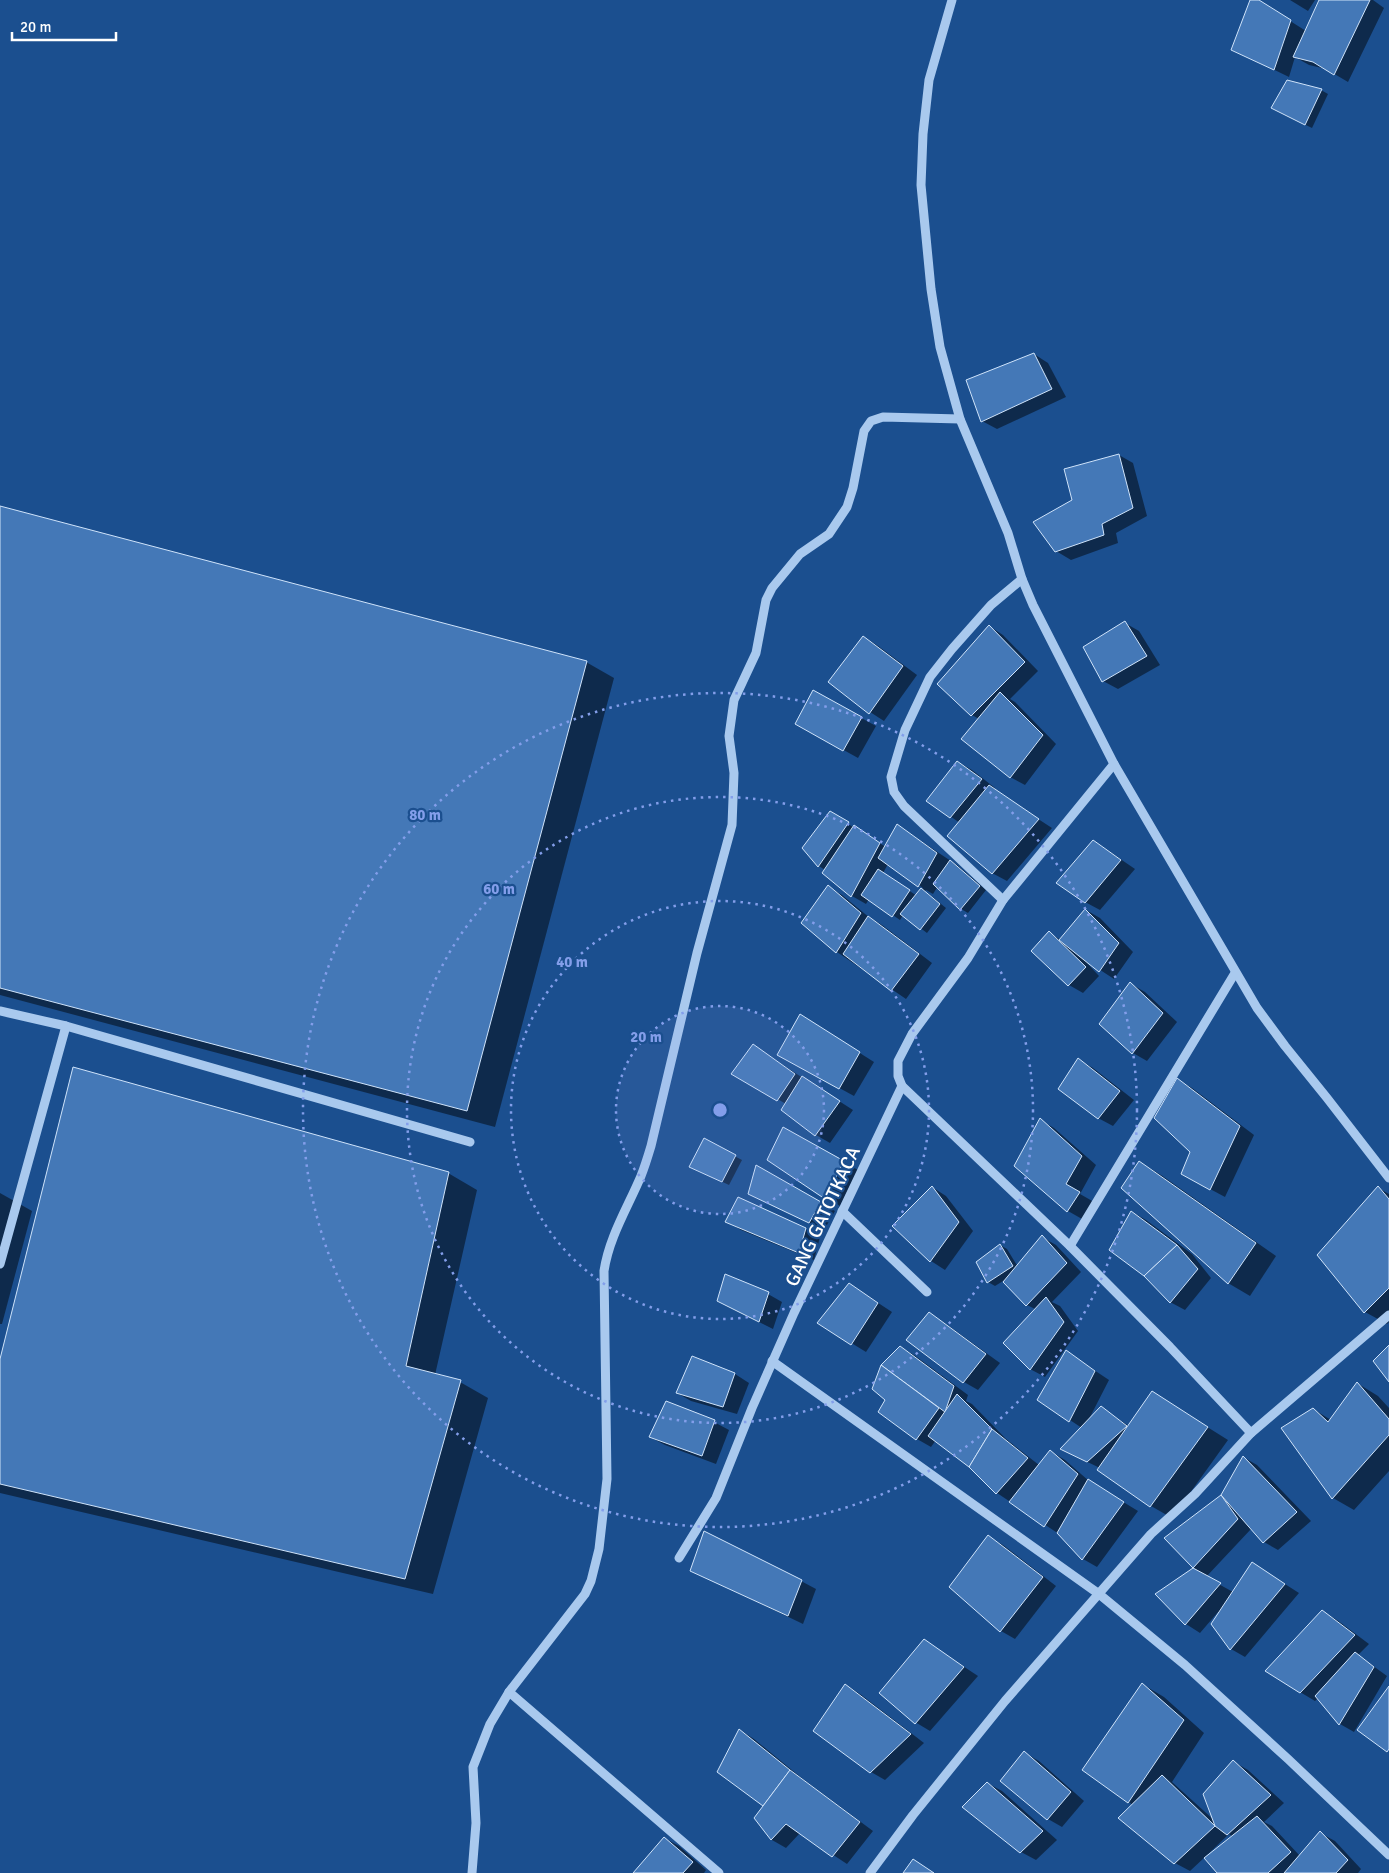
<svg xmlns="http://www.w3.org/2000/svg" width="1389" height="1873" font-family="Signika,sans-serif">
  <style>
    .shadow { fill: #0007; fill-rule: evenodd }
    .building { fill: #4478b7; stroke: #cfe3fa }
    .lines { fill: none; stroke-linecap: round; stroke-linejoin: round }
    .minor { stroke: #a9c9ee; stroke-width: 9 }
    .ring { fill: none; stroke: #839eea; stroke-width: 2.5; stroke-dasharray: 2.5 5 }
    .labels { text-anchor: middle; stroke-width: 4.5; stroke-linejoin: round; paint-order: stroke }
    .street-label { font-size: 19px; fill: #fff; stroke: #1b4f8f }
    .centre { fill: #839eea; stroke: #1b4f8f; stroke-width: 2.5 }
    .ring-label { font-size: 15px; text-anchor: middle; font-weight: bold; fill: #839eea; stroke: #1b4f8f; stroke-width: 4.5; stroke-linejoin: round; paint-order: stroke }
  </style>
  <rect width="100%" height="100%" fill="#1b4f8f"/>
  <g class="shadow">
    <polygon points="1252,0 1257,0 1306,31 1321,0 1373,0 1384,8 1348,82 1326,69 1309,65 1295,57 1289,77 1233,50"/>
    <polygon points="1290,0 1315,0 1308,11"/>
    <polygon points="1321,90 1328,94 1312,128 1279,112"/>
    <polygon points="1034,354 1048,363 1066,397 997,429 982,421"/>
    <polygon points="1119,455 1133,463 1147,516 1116,533 1118,543 1071,560 1056,551 1073,500"/>
    <polygon points="0,507 586,662 614,678 495,1127 0,995"/>
    <polygon points="1125,623 1139,631 1160,665 1118,689 1103,681"/>
    <polygon points="989,626 1003,635 1038,671 1010,699 1015,702 1056,744 1025,785 1010,777 979,719 972,715"/>
    <polygon points="864,637 878,646 917,675 884,721 870,712"/>
    <polygon points="814,692 876,726 858,758 797,724"/>
    <polygon points="958,762 972,770 995,788 994,790 1052,828 1007,881 992,873 960,823 928,801"/>
    <path d="M830 813 886 847 898 826 957 865 986 890 968 913 961 909 938 886 933 894 926 890 925 891 946 908 927 933 903 915 900 920 869 899 866 904 852 896 824 872 825 870 819 866 803 848ZM888 864 923 888 917 896 883 873Z"/>
    <polygon points="1094,841 1135,869 1100,910 1085,902"/>
    <polygon points="828,887 842,895 870,918 882,925 932,963 906,999 837,952 802,923"/>
    <polygon points="1086,910 1100,918 1133,952 1114,979 1088,962 1087,963 1099,976 1083,993 1069,985 1049,933 1061,940"/>
    <polygon points="1131,984 1145,992 1177,1022 1147,1061 1133,1053"/>
    <polygon points="814,1024 874,1062 854,1096 779,1055"/>
    <polygon points="753,1046 853,1110 830,1143 816,1135 782,1109 786,1104 733,1073"/>
    <polygon points="1079,1060 1093,1068 1134,1100 1113,1126 1098,1118"/>
    <polygon points="1178,1080 1192,1088 1254,1135 1225,1197 1197,1182"/>
    <polygon points="1040,1120 1054,1128 1096,1165 1080,1194 1094,1202 1082,1219 1068,1211 1016,1165"/>
    <polygon points="704,1140 742,1160 729,1185 697,1170"/>
    <polygon points="844,1162 858,1170 840,1206 826,1197"/>
    <polygon points="1139,1162 1161,1175 1276,1256 1250,1296 1228,1283 1123,1188"/>
    <polygon points="757,1167 835,1211 824,1230 764,1201"/>
    <polygon points="448,1173 477,1190 435,1375 460,1382 488,1398 433,1594 0,1493 0,1364"/>
    <polygon points="932,1187 946,1196 973,1231 945,1270 931,1261 894,1226"/>
    <polygon points="1378,1188 1389,1194 1389,1322 1387,1324 1365,1312"/>
    <polygon points="0,1193 32,1211 2,1324 0,1324"/>
    <polygon points="1132,1212 1146,1220 1192,1254 1211,1278 1185,1310 1170,1302 1144,1275"/>
    <polygon points="727,1221 805,1229 820,1237 814,1260 741,1230"/>
    <polygon points="1042,1237 1056,1245 1081,1272 1052,1302 1060,1306 1078,1331 1045,1377 1030,1369 1035,1309 1027,1305 1008,1278 995,1286 988,1282 978,1263 1000,1245 1007,1249 1018,1267"/>
    <polygon points="863,1293 892,1312 866,1352 819,1323"/>
    <polygon points="768,1294 782,1302 773,1329 733,1309"/>
    <polygon points="929,1314 943,1322 1000,1363 978,1390 964,1382"/>
    <polygon points="900,1347 914,1355 968,1395 966,1401 972,1404 1006,1439 1039,1465 1050,1451 1065,1460 1089,1481 1138,1511 1097,1567 1083,1559 1059,1534 997,1493 970,1466 936,1440 931,1447 917,1439 879,1411 887,1399 873,1388 883,1366"/>
    <polygon points="1067,1352 1109,1380 1089,1419 1101,1408 1129,1426 1153,1393 1228,1440 1172,1518 1151,1506 1100,1468 1075,1456 1082,1428 1038,1399"/>
    <polygon points="693,1357 735,1374 749,1383 737,1414 691,1401 677,1393"/>
    <polygon points="1357,1383 1378,1396 1389,1408 1389,1471 1354,1510 1333,1498 1313,1409 1331,1420"/>
    <polygon points="666,1403 714,1422 729,1430 716,1464 665,1445 650,1437"/>
    <polygon points="1243,1457 1257,1465 1311,1521 1278,1550 1264,1542 1252,1528 1206,1577 1233,1592 1252,1563 1299,1593 1245,1657 1231,1649 1212,1624 1220,1613 1218,1612 1200,1633 1186,1624 1157,1595 1194,1569 1166,1538 1222,1496"/>
    <polygon points="988,1537 1003,1545 1056,1586 1015,1639 1001,1631 950,1587"/>
    <polygon points="691,1570 801,1581 816,1589 803,1624"/>
    <polygon points="1323,1612 1337,1620 1369,1644 1358,1655 1387,1676 1354,1732 1340,1724 1318,1698 1315,1701 1300,1692"/>
    <polygon points="925,1641 978,1676 930,1731 915,1722"/>
    <path d="M1142 1684 1164 1697 1204 1733 1172 1782 1215 1821 1234 1762 1248 1770 1284 1803 1264 1822 1272 1826 1300 1856 1320 1833 1335 1841 1361 1869 1358 1873H1219L1205 1857 1190 1871 1175 1863 1133 1805 1083 1770ZM1229 1834 1233 1837 1206 1858 1205 1857Z"/>
    <polygon points="846,1685 860,1694 924,1743 885,1780 871,1772"/>
    <polygon points="740,1730 754,1739 804,1780 873,1831 847,1864 800,1833 786,1848 772,1840 756,1818 765,1806 719,1772"/>
    <polygon points="1025,1753 1039,1761 1084,1801 1062,1827 1048,1819 1001,1781"/>
    <polygon points="987,1783 1002,1791 1057,1840 1036,1860 1021,1852"/>
    <polygon points="664,1838 679,1846 706,1870 704,1873 635,1873"/>
  </g>
  <g class="building">
    <polygon points="1250,0 1259,0 1291,20 1274,70 1231,50"/>
    <polygon points="1319,0 1370,0 1334,75 1313,62 1293,57"/>
    <polygon points="1287,80 1322,89 1305,125 1271,108"/>
    <polygon points="1034,353 1052,389 981,422 966,380"/>
    <polygon points="1119,454 1133,508 1102,524 1104,535 1055,552 1033,522 1072,500 1064,469"/>
    <polygon points="0,506 587,661 467,1111 0,988"/>
    <polygon points="1125,621 1147,656 1102,682 1083,647"/>
    <polygon points="989,625 1025,662 971,716 937,684"/>
    <polygon points="863,636 903,666 869,714 828,682"/>
    <polygon points="813,690 862,717 843,751 795,724"/>
    <polygon points="1000,692 1043,735 1010,778 961,739"/>
    <polygon points="957,761 982,779 950,818 926,801"/>
    <polygon points="989,785 1039,819 992,874 947,836"/>
    <polygon points="830,811 849,822 818,867 802,848"/>
    <polygon points="897,824 937,853 918,887 878,858"/>
    <polygon points="854,825 880,843 851,897 822,873"/>
    <polygon points="1093,840 1121,860 1085,903 1056,883"/>
    <polygon points="950,860 980,886 960,910 933,884"/>
    <polygon points="878,869 910,890 892,917 861,895"/>
    <polygon points="828,885 861,913 836,953 801,923"/>
    <polygon points="921,888 940,904 920,930 900,914"/>
    <polygon points="1085,909 1119,943 1099,972 1059,940"/>
    <polygon points="868,916 919,954 891,991 843,954"/>
    <polygon points="1049,931 1086,967 1068,986 1031,951"/>
    <polygon points="1130,982 1163,1013 1132,1054 1099,1024"/>
    <polygon points="800,1014 860,1052 839,1089 777,1055"/>
    <polygon points="753,1044 795,1074 777,1101 731,1074"/>
    <polygon points="1078,1058 1120,1091 1098,1119 1058,1089"/>
    <polygon points="73,1067 449,1172 406,1366 461,1380 405,1579 0,1484 0,1359"/>
    <polygon points="802,1076 840,1101 815,1136 781,1110"/>
    <polygon points="1177,1078 1240,1126 1210,1190 1181,1174 1190,1152 1154,1118"/>
    <polygon points="1040,1118 1082,1156 1066,1184 1080,1192 1067,1212 1014,1166"/>
    <polygon points="783,1127 844,1161 825,1199 767,1160"/>
    <polygon points="704,1138 736,1155 722,1182 689,1167"/>
    <polygon points="1139,1161 1256,1243 1228,1284 1121,1188"/>
    <polygon points="756,1165 821,1202 809,1223 748,1194"/>
    <polygon points="932,1186 959,1222 930,1262 892,1226"/>
    <polygon points="1378,1186 1389,1199 1389,1288 1364,1313 1317,1255"/>
    <polygon points="738,1197 806,1228 799,1253 725,1222"/>
    <polygon points="1131,1211 1177,1245 1144,1276 1109,1250"/>
    <polygon points="1042,1235 1067,1263 1026,1306 1003,1282"/>
    <polygon points="1000,1244 1013,1266 987,1283 976,1262"/>
    <polygon points="1177,1245 1198,1269 1170,1303 1144,1276"/>
    <polygon points="725,1274 769,1292 759,1322 717,1301"/>
    <polygon points="849,1283 878,1303 851,1345 817,1323"/>
    <polygon points="1046,1297 1064,1322 1030,1370 1003,1343"/>
    <polygon points="929,1312 986,1354 963,1383 906,1340"/>
    <polygon points="1389,1345 1389,1382 1373,1361"/>
    <polygon points="900,1346 954,1386 945,1412 881,1365"/>
    <polygon points="1066,1350 1095,1371 1069,1422 1037,1400"/>
    <polygon points="692,1356 735,1373 723,1407 676,1393"/>
    <polygon points="881,1365 939,1408 916,1440 878,1412 885,1400 872,1389"/>
    <polygon points="1357,1382 1389,1419 1389,1435 1332,1499 1281,1428 1313,1408 1328,1422"/>
    <polygon points="1152,1391 1208,1427 1150,1507 1097,1470"/>
    <polygon points="957,1394 992,1429 969,1467 928,1436"/>
    <polygon points="666,1401 715,1420 702,1456 649,1437"/>
    <polygon points="1101,1406 1127,1426 1087,1462 1060,1449"/>
    <polygon points="992,1429 1028,1458 996,1494 969,1467"/>
    <polygon points="1050,1450 1078,1474 1044,1527 1009,1502"/>
    <polygon points="1243,1456 1297,1512 1263,1543 1221,1495"/>
    <polygon points="1088,1479 1124,1502 1082,1560 1057,1533"/>
    <polygon points="1221,1495 1238,1519 1193,1568 1164,1538"/>
    <polygon points="704,1531 802,1580 788,1616 690,1571"/>
    <polygon points="988,1535 1043,1577 1000,1632 949,1587"/>
    <polygon points="1252,1562 1285,1584 1230,1650 1211,1624"/>
    <polygon points="1193,1568 1221,1583 1185,1625 1155,1594"/>
    <polygon points="1322,1610 1355,1635 1300,1693 1265,1671"/>
    <polygon points="924,1639 964,1667 915,1724 879,1693"/>
    <polygon points="1355,1652 1374,1667 1339,1725 1315,1696"/>
    <polygon points="1142,1683 1184,1720 1128,1803 1082,1770"/>
    <polygon points="845,1684 911,1734 870,1773 813,1731"/>
    <polygon points="1389,1686 1389,1749 1387,1752 1357,1730"/>
    <polygon points="739,1729 790,1770 763,1806 717,1772"/>
    <polygon points="1024,1751 1071,1792 1047,1820 1000,1781"/>
    <polygon points="1233,1760 1271,1795 1227,1835 1215,1826 1203,1794"/>
    <polygon points="790,1770 860,1822 832,1857 786,1824 771,1840 754,1818"/>
    <polygon points="1162,1775 1215,1826 1174,1864 1118,1818"/>
    <polygon points="987,1782 1043,1831 1020,1853 962,1807"/>
    <polygon points="1257,1816 1291,1852 1268,1873 1217,1873 1204,1858"/>
    <polygon points="1320,1831 1348,1860 1336,1873 1284,1873"/>
    <polygon points="664,1837 693,1862 683,1873 633,1873"/>
    <polygon points="913,1859 934,1873 903,1873"/>
  </g>
  <g class="lines">
    <g class="minor">
      <polyline points="952,0 929,80 923,134 921,185 931,289 940,347 960,419 1008,533 1022,579 1033,605 1114,764 1257,1008 1285,1046 1327,1098 1389,1178"/>
      <polyline points="1114,764 1003,900 968,958 912,1034 898,1061 898,1076 902,1086 1070,1246 1170,1347 1251,1433"/>
      <polyline points="1003,900 904,806 894,792 891,777 905,730 930,677 952,649 991,605 1022,579"/>
      <polyline points="0,1011 66,1026 470,1142"/>
      <polyline points="842,1211 927,1292"/>
      <polyline points="1070,1246 1235,973"/>
      <polyline points="0,1264 66,1026"/>
      <polyline points="772,1361 1099,1594 1185,1665 1288,1759 1389,1855"/>
      <polyline points="679,1558 716,1498 752,1408 794,1313 902,1086"/>
      <polyline points="509,1692 719,1873"/>
      <path d="M472 1873 476 1823 473 1767 490 1724 509 1692 585 1594 591 1581 599 1549 607 1479 604 1271C609 1237 628 1207 641 1176 645 1166 648 1156 651 1146L697 953 732 825 734 773 729 736 734 700 756 653 766 600 772 588 800 554 829 534 847 507 853 488 864 431 871 421 883 417 960 419"/>
      <polyline points="870,1873 913,1815 1005,1701 1151,1534 1195,1494 1251,1433 1389,1315"/>
    </g>
  </g>
  <circle cx="720" cy="1110" r="104" fill="#839eea" fill-opacity=".12"/>
  <g class="ring">
    <circle cx="720" cy="1110" r="104"/>
    <circle cx="720" cy="1110" r="209"/>
    <circle cx="720" cy="1110" r="313"/>
    <circle cx="720" cy="1110" r="417"/>
  </g>
  <g class="labels">
    <g class="street-label">
      <text transform="translate(822 1216) rotate(-65)" y="7">GANG GATOTKACA</text>
    </g>
  </g>
  <circle cx="720" cy="1110" r="8" class="centre"/>
  <g class="ring-label">
    <text x="425" y="820">80 m</text>
    <text x="499" y="894">60 m</text>
    <text x="572" y="967">40 m</text>
    <text x="646" y="1042">20 m</text>
  </g>
  <path d="M12 32v8h104v-8" fill="none" stroke="#ffffff" stroke-width="2.5"/>
  <text x="20" y="32" font-size="15" fill="#ffffff" stroke="#1b4f8f" stroke-width="4" paint-order="stroke">20 m</text>
</svg>
